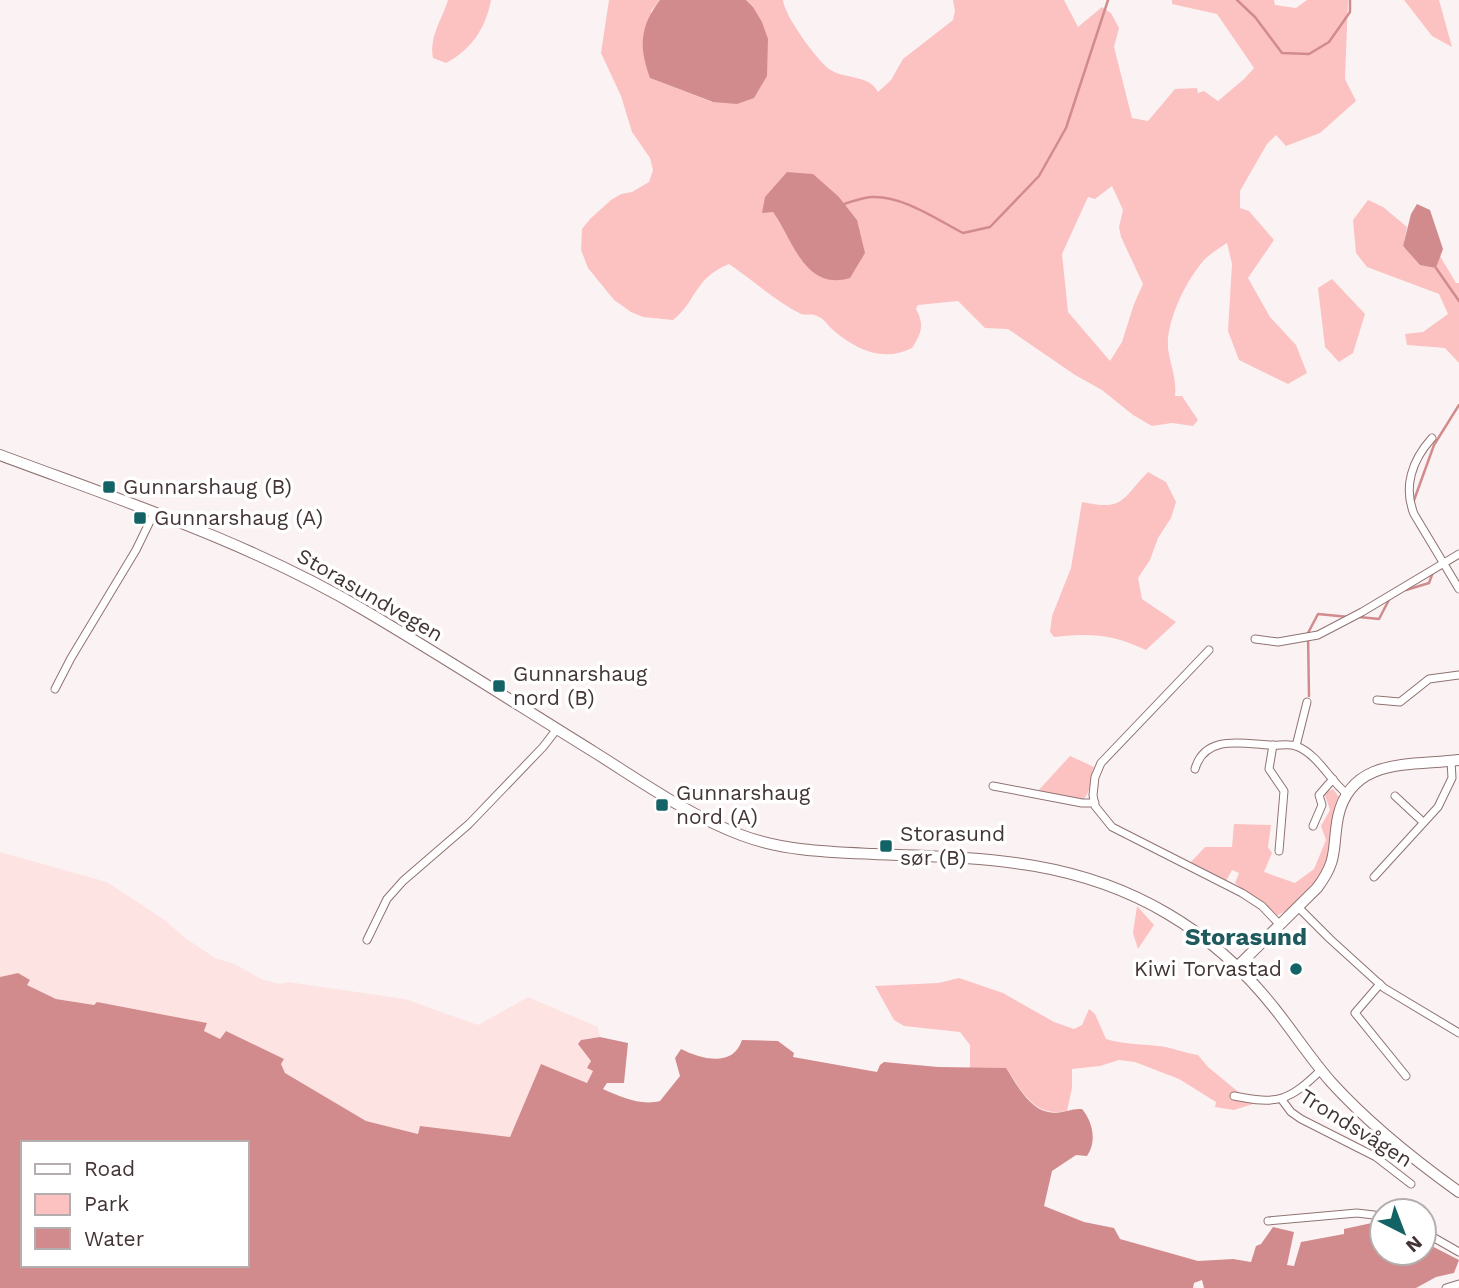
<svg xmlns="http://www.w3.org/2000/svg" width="1459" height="1288" font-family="'Work Sans',sans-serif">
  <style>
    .built { fill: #fee3e3 }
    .green { fill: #fcc2c2; fill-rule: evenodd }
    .water { fill: #d28b8d; fill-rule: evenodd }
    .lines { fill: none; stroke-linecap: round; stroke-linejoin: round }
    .stream { stroke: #d28b8d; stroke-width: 2.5 }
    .street-casing { stroke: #917272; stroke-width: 9 }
    .secondary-casing { stroke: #917272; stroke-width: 12 }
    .street { stroke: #fff; stroke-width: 7 }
    .secondary { stroke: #fff; stroke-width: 10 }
    .poi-dot { fill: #136366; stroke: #fff; stroke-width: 2.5 }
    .labels { text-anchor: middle; stroke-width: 7; stroke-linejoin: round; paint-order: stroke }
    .poi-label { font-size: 21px; fill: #433535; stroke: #fff; text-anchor: start }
    .street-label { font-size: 21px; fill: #433535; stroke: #fff }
    .quarter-label { font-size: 24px; font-weight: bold; fill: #1f5a5c; stroke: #fff }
  </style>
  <rect width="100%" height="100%" fill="#fbf3f3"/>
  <polygon class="built" points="0,852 107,882 166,921 184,937 215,958 235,964 261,979 280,984 288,982 405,999 478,1025 528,997 598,1027 600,1037 581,1040 581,1046 592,1062 587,1069 593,1071 588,1083 541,1064 510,1137 420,1126 418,1134 366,1121 285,1073 281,1064 284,1060 226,1031 220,1039 204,1031 207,1024 56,999 27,985 18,973 0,977"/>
  <g class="green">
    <path d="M448 0H491C486 28 471 50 446 63L433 58C429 36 442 20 448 0Z"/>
    <path d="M609 0H660L651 11 650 78 712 102 753 7 746 0H783C784 15 816 59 829 69 845 80 869 74 878 92L891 80 903 59 953 20 955 11 953 0H1064L1078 27 1102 7 1111 13 1119 28 1114 47 1132 118 1148 121 1175 89 1197 88 1198 93 1204 91 1218 101 1244 79 1254 68 1217 14 1172 4V0H1274L1275 5 1296 8 1307 0H1348L1345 79 1356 101 1320 133 1286 146 1276 135 1267 144 1240 191V208L1249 211 1274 240 1248 278 1270 317 1296 345 1307 373 1288 384 1239 360 1228 331 1232 264 1227 243C1220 248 1211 253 1205 259 1187 279 1166 320 1168 348 1170 365 1177 378 1175 396H1182L1198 420 1193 426 1172 423 1152 426 1133 415 1102 390 1075 375 1008 329 985 328 958 301 918 305 916 309C925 325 921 334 912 348 883 363 855 349 833 330 827 325 825 319 817 316 811 313 807 316 801 314 775 301 753 280 729 264 694 278 697 301 673 320L643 317 631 312 614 300 588 268 581 250 582 229 590 219 611 200 621 194 632 192 649 182 653 170 650 158 632 132 621 96 601 53ZM1112 186 1123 210 1119 227 1121 237 1143 284 1134 304 1122 342 1110 361 1068 312 1062 254 1088 197 1095 199ZM839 197 857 220 799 255 773 212Z"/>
    <polygon points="1404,0 1439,0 1452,47 1432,36"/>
    <polygon points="1368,200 1383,207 1407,227 1403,247 1436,268 1440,256 1456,283 1459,283 1459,363 1445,348 1407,345 1405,334 1423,332 1448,314 1439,294 1367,267 1356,253 1353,220"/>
    <polygon points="1332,279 1365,314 1353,353 1339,362 1325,347 1318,288"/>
    <path d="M1148 472 1166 482 1176 502 1171 518 1158 538 1150 560 1138 578 1142 599 1176 622 1146 650C1112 634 1090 633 1054 637L1050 632 1052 616 1071 568 1082 502C1124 511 1121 500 1148 472Z"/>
    <path d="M1070 756 1094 767C1089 778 1092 795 1081 801L1037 792Z"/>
    <polygon points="1333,789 1339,797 1324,872 1286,911 1276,916 1235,883 1239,873 1232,870 1226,881 1189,864 1205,847 1232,847 1234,824 1271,825 1268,847 1272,853 1264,872 1295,883 1314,869 1326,840 1321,826 1330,810 1324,793"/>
    <polygon points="1137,906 1154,925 1138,949 1133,933"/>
    <path d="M959 978 1003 993 1054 1022 1074 1029 1082 1025 1089 1009 1095 1014 1106 1039C1123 1044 1140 1044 1158 1046 1171 1047 1184 1053 1198 1055L1208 1067 1253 1104 1234 1110 1215 1107 1216 1102 1179 1079 1135 1062 1119 1060 1100 1066 1072 1069V1088L1067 1111C1034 1118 1022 1091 1006 1068H970V1045L960 1032 904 1026 894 1020 875 986 938 983Z"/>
  </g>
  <g class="water">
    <path d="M660 0H746L753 7 762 22 768 39 767 76 754 98 737 104 713 102 650 78C639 48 639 27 660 0Z"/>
    <path d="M787 172 813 174 839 197 857 220 865 253 850 278C805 291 794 242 773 212L762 213 765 197Z"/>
    <polygon points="1417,204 1430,210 1443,249 1436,268 1420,265 1403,246 1411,214"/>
    <path d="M18 973 30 980 27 985 56 999 94 1005 97 1002 207 1023 204 1031 220 1039 226 1031 284 1059 281 1064 285 1073 366 1121 418 1134 420 1126 510 1137 541 1064 587 1083 593 1071 587 1068 591 1061 578 1044 581 1040 600 1037 628 1043 624 1083H607L603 1089C621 1097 640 1106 660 1101L680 1076 675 1058 681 1049C701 1059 733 1068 742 1040L778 1041 794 1053 793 1057 877 1072 880 1065 884 1062 938 1067 1006 1068C1016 1083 1028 1108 1048 1112 1059 1115 1071 1108 1082 1109 1093 1122 1097 1142 1087 1156L1076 1155 1052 1171 1044 1206 1084 1222 1114 1228 1120 1239 1198 1261 1233 1259 1251 1262 1256 1246 1261 1244 1273 1227 1294 1232 1287 1265 1294 1266 1301 1242 1344 1234V1229L1381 1221 1382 1253H1424V1242L1459 1260 1454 1273 1436 1277 1416 1288H1204L1202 1280 1194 1283 1193 1288H0V977ZM23 1143H247V1265H23Z"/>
  </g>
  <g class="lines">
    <g class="stream">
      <polyline points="1237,0 1255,17 1282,53 1309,54 1329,42 1350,12 1350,0"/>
      <path d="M844 204C853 201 862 198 871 197 902 195 936 219 963 233L990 227 1039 176 1066 128 1108 0"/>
      <polyline points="1436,268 1459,301"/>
      <polyline points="1413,503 1434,445 1459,405"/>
      <polyline points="1406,590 1429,583 1433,572"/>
      <polyline points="1359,617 1379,619 1391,596"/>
      <polyline points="1309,696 1308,633 1318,614 1349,617"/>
    </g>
    <defs>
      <g id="street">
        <path d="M1432 438C1412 460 1403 487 1414 514L1459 589"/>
        <polyline points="1255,639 1278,642 1318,635 1362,612 1459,554"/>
        <polyline points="1209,650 1101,763 1095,777 1093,795 1095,806 1112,827 1242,893 1262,906 1280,925"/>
        <polyline points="55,689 71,658 136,550 154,513"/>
        <polyline points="1377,700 1400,702 1429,679 1459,675"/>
        <polyline points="1273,745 1269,769 1284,791 1279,851"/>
        <polyline points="1296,746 1307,702"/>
        <path d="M1195 769C1205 734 1243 744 1269 745 1278 746 1288 743 1296 746 1318 754 1330 781 1347 794"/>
        <polyline points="993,786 1082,803 1095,803"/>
        <polyline points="1395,796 1423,822"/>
        <polyline points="1313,826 1322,805 1319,795 1333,779"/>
        <polyline points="1374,877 1438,807 1452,778 1451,761"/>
        <polyline points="1298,907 1330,939 1384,988 1459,1033"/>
        <polyline points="367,940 387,899 403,881 469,824 543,747 557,729"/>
        <polyline points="1380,984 1355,1013 1406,1076"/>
        <path d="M1234 1096C1278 1105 1289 1101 1321 1070"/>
        <polyline points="1282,1100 1291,1112 1301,1119 1376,1157 1411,1184"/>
        <polyline points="1268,1221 1357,1213 1382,1216"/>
        <polyline points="1424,1232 1459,1252"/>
        <polyline points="1446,1288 1459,1284"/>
      </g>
      <g id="secondary">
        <path d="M0 455C123 501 251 543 364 610 442 656 518 705 594 752 642 782 688 815 741 835 783 851 829 852 874 854 980 858 1074 858 1168 914 1209 938 1245 971 1275 1009 1294 1033 1311 1059 1331 1082 1369 1124 1413 1159 1459 1192"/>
        <path d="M1237 967 1317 888C1339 859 1332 848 1338 817 1351 756 1413 766 1459 760"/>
      </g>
    </defs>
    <use href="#street" class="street-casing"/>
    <use href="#secondary" class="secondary-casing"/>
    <use href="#street" class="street"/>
    <use href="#secondary" class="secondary"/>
  </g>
  <g class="poi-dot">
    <rect x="102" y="480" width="14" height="14" rx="3.5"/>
    <rect x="133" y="511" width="14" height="14" rx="3.5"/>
    <rect x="492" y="679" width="14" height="14" rx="3.5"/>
    <rect x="655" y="798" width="14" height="14" rx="3.5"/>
    <rect x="879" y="839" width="14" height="14" rx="3.5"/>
    <circle cx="1296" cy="969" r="7"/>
  </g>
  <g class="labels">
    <g class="poi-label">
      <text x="123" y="494">Gunnarshaug (B)</text>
      <text x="154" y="525">Gunnarshaug (A)</text>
      <text x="513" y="681">Gunnarshaug<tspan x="513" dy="24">nord (B)</tspan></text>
      <text x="676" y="800">Gunnarshaug<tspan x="676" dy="24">nord (A)</tspan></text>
      <text x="900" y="841">Storasund<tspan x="900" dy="24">sør (B)</tspan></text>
      <text x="1282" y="976" text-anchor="end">Kiwi Torvastad</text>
    </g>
    <g class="street-label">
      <text transform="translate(370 595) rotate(30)" y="7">Storasundvegen</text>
      <text transform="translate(1356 1128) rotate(32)" y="7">Trondsvågen</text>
    </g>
    <g class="quarter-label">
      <text x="1246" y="945">Storasund</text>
    </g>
  </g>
  <rect x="21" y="1141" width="228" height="126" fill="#ffffff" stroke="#b4aeae" stroke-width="2"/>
  <rect x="35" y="1164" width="35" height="10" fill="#ffffff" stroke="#b4aeae" stroke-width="2"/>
  <text x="84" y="1176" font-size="21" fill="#433535">Road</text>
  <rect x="35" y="1194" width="35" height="21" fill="#fcc2c2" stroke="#b4aeae" stroke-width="2"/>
  <text x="84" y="1211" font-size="21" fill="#433535">Park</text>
  <rect x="35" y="1228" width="35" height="21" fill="#d28b8d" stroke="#b4aeae" stroke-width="2"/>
  <text x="84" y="1246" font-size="21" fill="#433535">Water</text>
  <g transform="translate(1403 1232) rotate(138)"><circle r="33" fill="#ffffff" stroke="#b4aeae" stroke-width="2"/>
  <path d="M0-5L12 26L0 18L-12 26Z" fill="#136366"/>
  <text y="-10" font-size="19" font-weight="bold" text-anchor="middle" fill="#433535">N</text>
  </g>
</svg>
